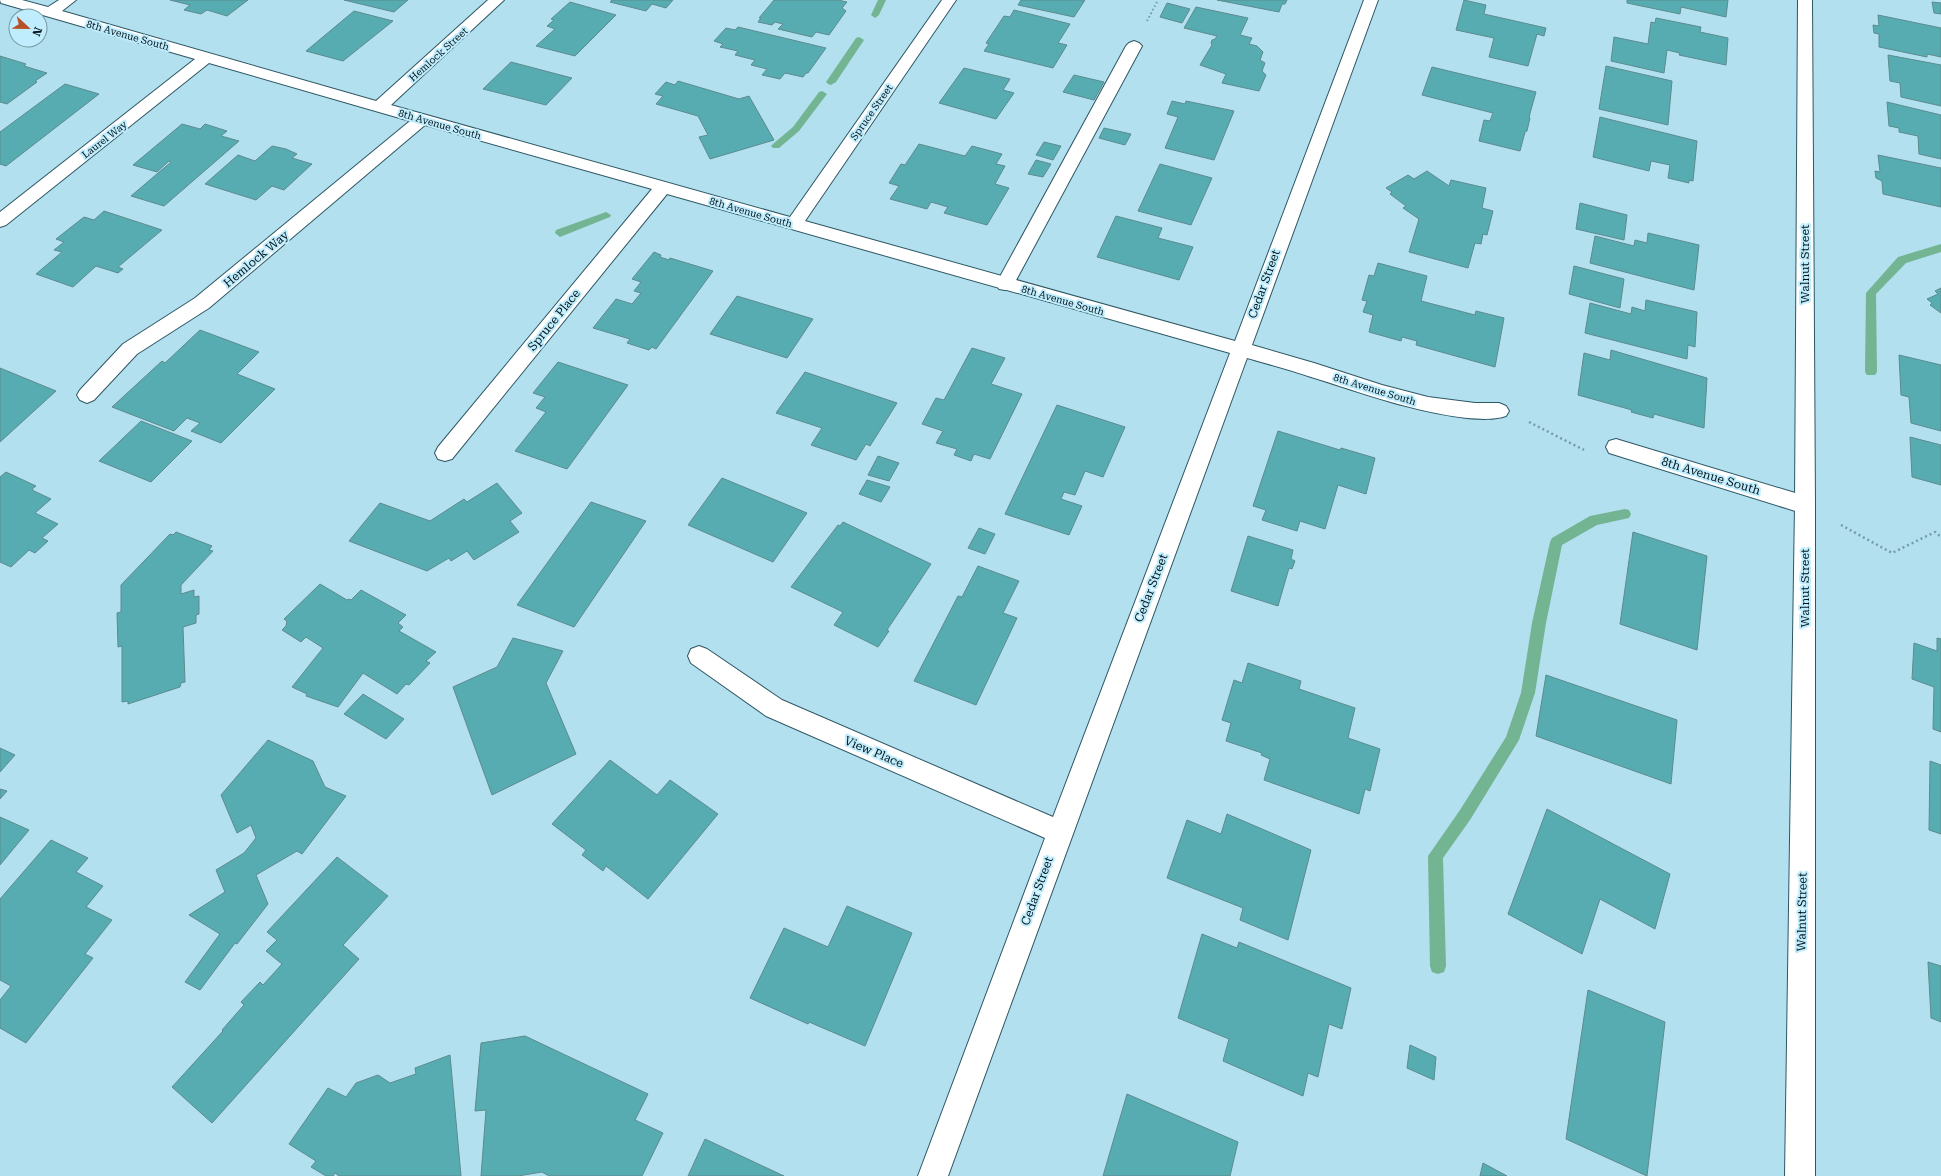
<svg xmlns="http://www.w3.org/2000/svg" width="1941" height="1176" font-family="'Roboto Serif',serif">
  <style>
    .lines { fill: none; stroke-linecap: round; stroke-linejoin: round }
    .stream { fill: #73b493; fill-rule: evenodd }
    .building { fill: #57acb1; stroke: #5c8b8e }
    .service-casing { stroke: #2e5764; stroke-width: 2 }
    .minor-casing { stroke: #2e5764; stroke-width: 2 }
    .tertiary-casing { stroke: #2e5764; stroke-width: 2 }
    .path-far1 { stroke: #779aa6; stroke-width: 2; stroke-dasharray: 1.5 2.5; stroke-linecap: butt }
    .path { stroke: #779aa6; stroke-width: 2.5; stroke-dasharray: 2 3; stroke-linecap: butt }
    .service { fill: #fff; fill-rule: evenodd }
    .minor { fill: #fff; fill-rule: evenodd }
    .tertiary { fill: #fff; fill-rule: evenodd }
    .labels { text-anchor: middle; stroke-width: 4; stroke-linejoin: round; paint-order: stroke }
    .far-street-label { font-size: 10px; fill: #031318; stroke: #c0edfd }
    .street-label { font-size: 12px; fill: #031318; stroke: #c0edfd }
  </style>
  <rect width="100%" height="100%" fill="#b3e0ef"/>
  <g class="lines">
    <g class="stream">
      <polygon points="878,0 886,0 879,15 875,18 871,15"/>
      <polygon points="859,37 864,40 836,82 831,85 828,84 826,82 856,38"/>
      <polygon points="822,91 827,94 799,131 779,148 773,148 771,146 773,144 793,127 819,92"/>
      <polygon points="606,212 611,215 610,217 560,237 555,233 556,230"/>
      <polygon points="1941,244 1941,252 1906,263 1876,294 1877,372 1875,375 1867,375 1865,372 1866,293 1898,257"/>
      <polygon points="1625,509 1629,510 1631,514 1629,518 1597,525 1562,545 1546,623 1535,693 1519,740 1470,820 1443,858 1446,966 1444,972 1438,974 1432,972 1430,966 1428,856 1460,810 1506,737 1521,693 1532,623 1550,542 1552,538 1590,516"/>
    </g>
  </g>
  <g class="building">
    <polygon points="170,0 248,0 227,16 207,10 201,14 184,10 190,5"/>
    <polygon points="344,0 408,0 394,12"/>
    <polygon points="612,0 673,0 666,8 652,4 646,11 610,2"/>
    <polygon points="774,0 838,0 847,2 842,8 846,11 829,35 816,32 812,37 778,29 783,24 775,22 772,25 758,22 761,18 759,18"/>
    <polygon points="1021,0 1085,0 1074,17 1018,5"/>
    <polygon points="1217,0 1287,0 1285,4 1282,4 1279,12"/>
    <polygon points="1464,0 1486,5 1484,14 1546,28 1544,36 1537,34 1528,66 1489,57 1494,38 1456,30"/>
    <polygon points="1627,0 1728,0 1726,17 1681,7 1680,14 1627,3"/>
    <polygon points="570,2 616,15 575,56 536,46 555,29 547,26 554,20 551,19"/>
    <polygon points="1932,2 1941,3 1941,14 1934,13"/>
    <polygon points="1167,3 1190,9 1182,23 1160,17"/>
    <polygon points="1196,7 1248,18 1240,35 1252,38 1249,44 1257,46 1263,52 1260,60 1265,63 1262,71 1266,75 1259,91 1222,83 1226,74 1200,65 1212,45 1211,43 1212,40 1215,39 1217,36 1184,28"/>
    <polygon points="1014,10 1070,24 1058,43 1067,45 1053,68 984,51 989,44 986,43 1004,16 1010,17"/>
    <polygon points="354,11 393,21 343,61 306,51"/>
    <polygon points="1878,15 1941,28 1941,57 1927,54 1927,57 1879,47 1879,34 1874,33 1873,25 1879,26"/>
    <polygon points="1656,18 1701,27 1700,32 1728,38 1726,65 1679,55 1680,53 1667,50 1664,73 1611,61 1614,37 1648,44 1651,22 1655,23"/>
    <polygon points="738,27 826,48 808,73 806,73 803,77 785,73 780,79 762,75 767,69 751,65 755,60 735,55 738,51 720,47 723,44 714,41 726,28 735,30"/>
    <polygon points="1888,55 1941,65 1941,106 1901,97 1900,83 1890,81"/>
    <polygon points="0,56 26,64 24,66 47,73 35,81 37,82 7,104 0,102"/>
    <polygon points="511,62 572,78 546,105 483,89"/>
    <polygon points="1606,66 1672,81 1668,125 1599,109"/>
    <polygon points="1432,67 1536,92 1529,117 1530,118 1527,131 1525,132 1520,151 1479,141 1484,120 1490,121 1493,113 1422,95"/>
    <polygon points="964,68 1010,79 1003,90 1014,93 996,119 939,103"/>
    <polygon points="1074,75 1104,82 1094,100 1063,92"/>
    <polygon points="678,81 739,99 749,96 774,140 710,159 699,137 708,135 698,116 656,104 663,96 655,94 666,82 675,85"/>
    <polygon points="65,84 99,94 6,166 0,164 0,132"/>
    <polygon points="1172,101 1185,104 1186,101 1234,111 1214,160 1165,148 1178,117 1167,114"/>
    <polygon points="1887,102 1941,115 1941,159 1919,154 1918,136 1899,132 1899,128 1889,126"/>
    <polygon points="1600,117 1697,141 1693,181 1689,180 1689,183 1668,178 1670,165 1651,161 1649,171 1593,157"/>
    <polygon points="182,124 200,129 205,124 227,131 221,136 239,141 164,206 131,196 171,162 169,161 157,172 133,165"/>
    <polygon points="1104,128 1131,134 1125,145 1099,138"/>
    <polygon points="1044,142 1061,146 1053,160 1036,155"/>
    <polygon points="919,144 965,156 972,146 1002,154 996,164 1005,166 995,184 1009,188 987,225 944,213 948,207 931,202 927,209 890,199 899,186 889,183 901,164 905,165"/>
    <polygon points="272,146 286,149 297,154 292,158 312,164 284,190 272,186 256,200 205,184 238,155 255,161"/>
    <polygon points="1878,155 1941,168 1941,207 1883,194 1882,181 1876,178 1875,171 1880,172"/>
    <polygon points="1036,160 1051,164 1043,177 1028,174"/>
    <polygon points="1160,164 1212,178 1191,225 1138,211"/>
    <polygon points="1427,171 1449,186 1451,180 1486,188 1482,208 1493,211 1487,235 1483,234 1481,244 1475,243 1468,268 1409,252 1419,219 1403,208 1406,206 1390,194 1392,192 1386,188 1408,175 1414,179"/>
    <polygon points="1580,203 1627,215 1624,240 1576,229"/>
    <polygon points="104,211 162,230 118,267 123,269 118,273 96,266 73,287 36,274 62,252 54,250 64,242 56,239 84,217 94,220"/>
    <polygon points="1116,216 1162,228 1158,238 1193,247 1179,280 1097,257"/>
    <polygon points="1648,233 1699,245 1694,290 1590,263 1595,236 1634,246 1635,240 1647,243"/>
    <polygon points="654,252 661,255 660,257 669,260 670,258 713,271 656,349 652,347 649,350 627,343 630,339 593,328 616,299 632,304 641,293 634,291 641,282 632,279"/>
    <polygon points="1378,263 1427,276 1421,301 1475,315 1476,311 1504,318 1495,367 1416,345 1417,341 1402,337 1401,341 1369,332 1373,315 1363,312 1367,301 1362,300 1369,275 1374,276"/>
    <polygon points="1574,266 1624,279 1620,308 1569,294"/>
    <polygon points="1941,288 1941,313 1930,305 1932,303 1927,299 1938,294 1935,291"/>
    <polygon points="737,296 813,319 787,358 710,334"/>
    <polygon points="1646,300 1697,312 1695,347 1688,345 1687,359 1585,333 1590,303 1631,314 1632,307 1645,311"/>
    <polygon points="200,330 259,352 237,374 275,389 221,443 191,431 200,423 187,418 174,431 112,407 162,361 165,363"/>
    <polygon points="972,348 1005,358 991,384 1022,394 990,459 974,454 971,461 954,455 957,449 936,443 943,431 922,424 936,398 944,400"/>
    <polygon points="1611,350 1707,378 1704,428 1654,414 1653,418 1631,412 1632,410 1578,395 1584,353 1610,360"/>
    <polygon points="1899,355 1941,365 1941,431 1911,423 1909,397 1901,395"/>
    <polygon points="558,362 628,385 567,469 515,451 546,412 536,408 545,397 533,393"/>
    <polygon points="0,368 56,391 0,442"/>
    <polygon points="805,372 897,403 870,446 866,444 856,460 811,445 822,428 776,413"/>
    <polygon points="1057,405 1125,427 1103,477 1085,471 1075,495 1064,492 1061,499 1082,506 1069,535 1005,514"/>
    <polygon points="141,421 192,441 151,482 99,461"/>
    <polygon points="1278,431 1340,450 1341,448 1375,458 1366,494 1338,485 1325,529 1300,521 1297,531 1262,520 1266,510 1253,506"/>
    <polygon points="1910,437 1941,445 1941,485 1912,477"/>
    <polygon points="878,456 899,463 889,481 868,475"/>
    <polygon points="6,472 36,486 32,489 34,491 51,499 35,513 58,524 42,538 48,541 35,553 29,550 11,567 0,562 0,477"/>
    <polygon points="722,478 807,513 773,562 688,525"/>
    <polygon points="867,480 890,487 881,502 859,494"/>
    <polygon points="497,483 522,513 510,521 519,532 474,560 467,551 451,561 449,558 427,571 349,541 380,503 430,521 464,499 467,502"/>
    <polygon points="591,502 646,521 574,627 517,605"/>
    <polygon points="843,522 931,564 887,630 889,631 878,647 834,625 843,612 791,587 838,525 840,526"/>
    <polygon points="979,528 995,534 985,554 968,548"/>
    <polygon points="176,532 212,546 209,550 213,551 181,585 181,594 194,590 194,597 199,596 199,614 196,615 196,623 183,627 185,682 181,683 180,687 128,704 128,701 122,702 122,646 118,647 117,613 121,612 121,585 170,534 173,535"/>
    <polygon points="1633,532 1707,556 1697,650 1620,624"/>
    <polygon points="1248,536 1293,550 1291,559 1295,561 1292,569 1289,568 1278,606 1231,591"/>
    <polygon points="978,566 1019,581 1003,613 1017,618 976,705 914,681 958,596 962,597"/>
    <polygon points="320,584 347,600 349,599 351,600 361,590 406,615 398,623 403,627 399,631 436,652 426,661 430,663 409,685 406,684 397,694 363,673 338,707 306,696 307,694 292,687 323,648 306,637 301,642 282,630 286,626 287,621 284,619"/>
    <polygon points="513,638 563,651 546,683 576,754 492,795 453,687 497,667"/>
    <polygon points="1937,638 1941,639 1941,732 1933,729 1934,687 1912,679 1914,643 1937,651"/>
    <polygon points="1248,663 1301,681 1299,689 1355,708 1348,738 1380,749 1370,791 1365,789 1359,814 1264,780 1270,759 1261,755 1262,753 1226,741 1231,723 1222,720 1234,680 1242,683"/>
    <polygon points="1546,675 1677,720 1671,784 1536,736"/>
    <polygon points="363,694 404,719 386,739 344,714"/>
    <polygon points="268,740 313,761 325,787 346,796 302,854 297,851 256,875 268,904 237,944 235,943 200,990 185,982 220,934 189,915 225,892 216,870 244,853 256,838 251,825 237,833 221,795"/>
    <polygon points="0,748 15,755 0,772"/>
    <polygon points="610,760 657,795 670,780 718,814 648,899 606,866 603,871 582,855 586,850 552,824"/>
    <polygon points="1930,761 1941,765 1941,834 1929,830"/>
    <polygon points="0,789 7,791 0,799"/>
    <polygon points="1547,809 1670,874 1655,929 1600,899 1582,954 1508,914"/>
    <polygon points="1227,814 1311,850 1288,940 1240,920 1243,908 1167,878 1187,820 1221,834"/>
    <polygon points="0,817 29,830 0,865"/>
    <polygon points="51,840 88,858 76,872 103,886 86,907 112,920 85,954 93,958 26,1043 0,1028 0,1000 11,986 0,980 0,899"/>
    <polygon points="337,857 388,896 343,945 359,959 212,1123 172,1087 223,1031 222,1030 244,1005 241,1002 260,982 263,985 282,964 266,951 277,940 267,932"/>
    <polygon points="847,906 912,933 865,1046 809,1022 808,1024 750,998 784,928 828,947"/>
    <polygon points="1202,934 1237,948 1239,942 1351,988 1342,1029 1329,1024 1318,1077 1308,1073 1303,1096 1223,1061 1229,1039 1178,1018"/>
    <polygon points="1928,962 1941,966 1941,1022 1931,1018"/>
    <polygon points="1588,990 1665,1022 1647,1176 1566,1139"/>
    <polygon points="525,1036 648,1094 635,1120 663,1133 642,1176 549,1176 542,1172 518,1176 481,1176 486,1110 475,1111 481,1043"/>
    <polygon points="1410,1045 1436,1057 1434,1080 1407,1068"/>
    <polygon points="450,1055 461,1176 339,1176 335,1173 333,1176 326,1176 311,1167 316,1161 289,1144 328,1088 346,1097 356,1083 378,1075 390,1083 416,1074 415,1068"/>
    <polygon points="1127,1094 1238,1142 1230,1176 1103,1176"/>
    <polygon points="705,1139 784,1176 688,1176"/>
    <polygon points="1483,1163 1507,1176 1480,1176"/>
  </g>
  <g class="lines">
    <defs>
      <polygon id="service" points="1134,41 1139,43 1142,46 1014,284 1011,289 1005,290 999,289 996,284 1126,46 1129,43"/>
      <g id="minor">
        <path d="M0 0H22L48 7 59 0H76L62 11 376 101 488 0H504L391 105 790 217 942 0H956L805 221 1235 341 1364 0H1378L1252 345 1314 363 1382 385 1428 397 1475 403H1499L1506 406 1509 411 1506 416C1494 420 1480 419 1467 418 1413 412 1363 393 1311 377 1290 370 1268 364 1247 358L948 1176H918L1045 838 766 716 691 663 688 656 691 649 699 646 707 649 782 700 1053 817 1230 353 667 194 452 459 445 461 438 459 435 453 438 447 652 189 425 125 209 308 137 354 94 400 87 403 80 400 77 395 80 390 123 344 195 298 410 121 209 63 6 225 0 227V212L195 59 1 3Z"/>
        <polygon points="1616,439 1805,496 1812,499 1815,505 1812,511 1805,514 1609,453 1606,447 1609,441"/>
      </g>
      <polygon id="tertiary" points="1798,0 1812,0 1815,505 1815,1176 1785,1176 1795,505"/>
    </defs>
    <use href="#service" class="service-casing"/>
    <use href="#minor" class="minor-casing"/>
    <use href="#tertiary" class="tertiary-casing"/>
    <polyline class="path-far1" points="1147,21 1158,0"/>
    <g class="path">
      <polyline points="1529,422 1584,450"/>
      <polyline points="1841,525 1892,553 1935,532 1941,537"/>
    </g>
    <use href="#service" class="service"/>
    <use href="#minor" class="minor"/>
    <use href="#tertiary" class="tertiary"/>
  </g>
  <g class="labels">
    <g class="far-street-label">
      <text transform="translate(128 35) rotate(16)" y="4">8th Avenue South</text>
      <text transform="translate(438 54) rotate(-42)" y="4">Hemlock Street</text>
      <text transform="translate(871 112) rotate(-55)" y="4">Spruce Street</text>
      <text transform="translate(440 124) rotate(16)" y="4">8th Avenue South</text>
      <text transform="translate(104 139) rotate(-38)" y="4">Laurel Way</text>
      <text transform="translate(751 212) rotate(16)" y="4">8th Avenue South</text>
      <text transform="translate(1063 300) rotate(16)" y="4">8th Avenue South</text>
      <text transform="translate(1375 389) rotate(17)" y="4">8th Avenue South</text>
    </g>
    <g class="street-label">
      <text transform="translate(256 259) rotate(-40)" y="4">Hemlock Way</text>
      <text transform="translate(1805 264) rotate(-90)" y="4">Walnut Street</text>
      <text transform="translate(1264 284) rotate(-70)" y="4">Cedar Street</text>
      <text transform="translate(554 320) rotate(-51)" y="4">Spruce Place</text>
      <text transform="translate(1711 476) rotate(17)" y="4">8th Avenue South</text>
      <text transform="translate(1151 588) rotate(-69)" y="4">Cedar Street</text>
      <text transform="translate(1805 588) rotate(-90)" y="4">Walnut Street</text>
      <text transform="translate(874 752) rotate(23)" y="4">View Place</text>
      <text transform="translate(1037 891) rotate(-70)" y="4">Cedar Street</text>
      <text transform="translate(1802 912) rotate(-89)" y="4">Walnut Street</text>
    </g>
  </g>
  <g transform="translate(28 28) rotate(112)"><circle r="19" fill="#c0edfd" stroke="#7496a1"/>
  <path d="M0-3L7 15L0 10L-7 15Z" fill="#b75027"/>
  <text y="-6" font-size="11" font-weight="bold" text-anchor="middle" fill="#031318">N</text>
  </g>
</svg>
